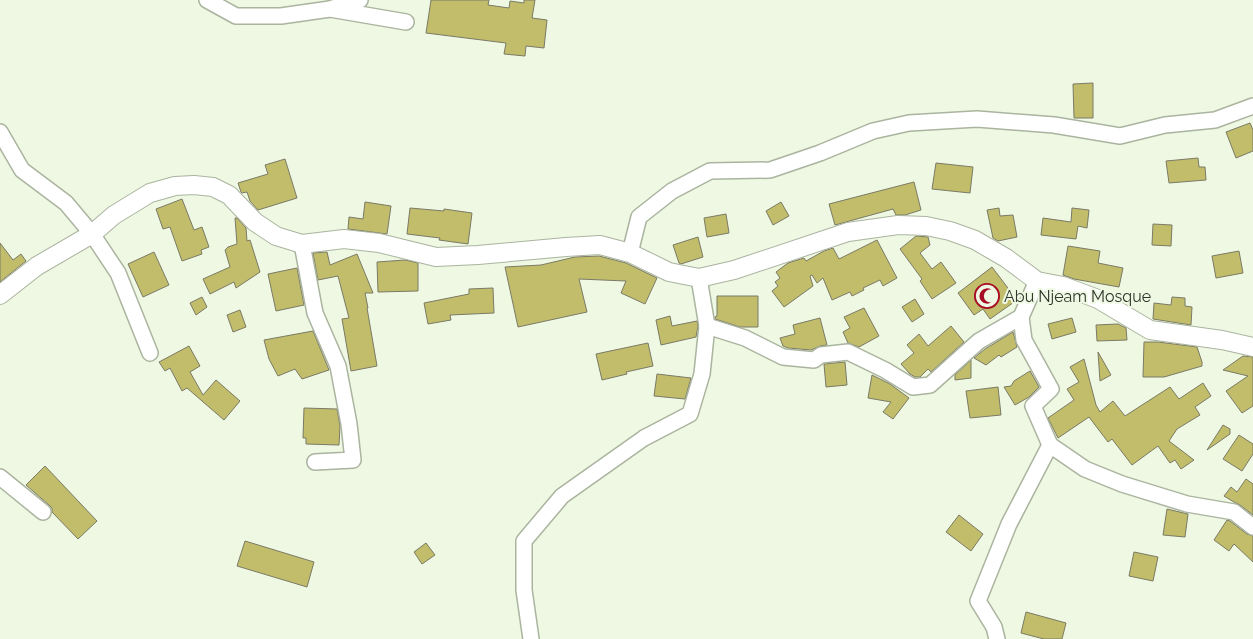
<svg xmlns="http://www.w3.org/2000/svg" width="1253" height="639" font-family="Raleway,sans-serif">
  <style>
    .building { fill: #c1bd6a; stroke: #7b7a66 }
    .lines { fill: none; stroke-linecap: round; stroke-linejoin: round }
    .minor-casing { stroke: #aab49f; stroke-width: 18 }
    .tertiary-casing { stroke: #aab49f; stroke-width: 20 }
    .minor { stroke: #fff; stroke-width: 15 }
    .tertiary { stroke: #fff; stroke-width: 18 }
    .labels { text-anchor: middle; stroke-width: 4; stroke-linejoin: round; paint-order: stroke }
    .poi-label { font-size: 16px; fill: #30342b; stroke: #eef8e2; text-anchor: start }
  </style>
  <rect width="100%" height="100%" fill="#eef8e2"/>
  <g class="building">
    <polygon points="431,0 489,0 488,5 509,8 510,1 524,3 524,0 535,0 532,18 547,20 544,48 526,46 525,56 504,54 506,43 426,33"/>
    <polygon points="1093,83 1093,118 1074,118 1073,84"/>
    <polygon points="1250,123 1253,130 1253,151 1236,158 1226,132"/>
    <polygon points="1198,158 1199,167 1205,167 1206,180 1169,183 1166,161"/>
    <polygon points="285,159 297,198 258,210 250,201 247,192 242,193 241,192 238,183 268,174 265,165"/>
    <polygon points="936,163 973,167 970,193 932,189"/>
    <polygon points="914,182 921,210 905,215 896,215 893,209 835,225 829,204"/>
    <polygon points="182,199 194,230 202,227 209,247 201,250 202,254 182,261 170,227 163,229 156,209"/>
    <polygon points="365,202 391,206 387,234 348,229 349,217 363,219"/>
    <polygon points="781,202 789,216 773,225 766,211"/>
    <polygon points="410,208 444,211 444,209 472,213 468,244 439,240 440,238 407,234"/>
    <polygon points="999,208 1000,216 1013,215 1017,237 998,241 993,238 987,210"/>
    <polygon points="1072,208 1089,210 1087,228 1078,226 1076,239 1041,235 1043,218 1071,222"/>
    <polygon points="726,214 729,233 707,237 704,218"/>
    <polygon points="235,218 237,218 246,228 247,241 250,240 260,272 236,288 234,282 210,294 203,279 230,267 225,250 228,247 237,244"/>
    <polygon points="1153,224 1172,225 1171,246 1152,245"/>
    <polygon points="916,236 928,237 930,245 920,253 932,269 941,262 956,283 932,299 920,281 922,279 900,249"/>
    <polygon points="698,237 703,257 681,264 679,263 673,245"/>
    <polygon points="877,240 897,278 883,286 880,280 863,288 864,290 852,296 850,292 832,300 823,278 817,283 812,275 810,276 813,286 784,307 772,291 778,286 775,282 780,278 776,272 788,263 804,258 806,261 824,251 833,248 839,259"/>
    <polygon points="0,243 13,260 21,254 26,261 0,282"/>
    <polygon points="1068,246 1100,251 1098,263 1123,268 1119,287 1074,279 1063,275"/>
    <polygon points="1239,251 1243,273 1216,278 1212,256"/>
    <polygon points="154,252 169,285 143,297 128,264"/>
    <polygon points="327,252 330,265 357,254 373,293 365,293 368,308 367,308 377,366 351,371 342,319 349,318 338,276 318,280 313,253"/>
    <polygon points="599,256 626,263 657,278 645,304 621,293 626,281 579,279 587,312 518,327 505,267 541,265 575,257"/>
    <polygon points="405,260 418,263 418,291 378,292 377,262"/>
    <polygon points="992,267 1017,300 990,319 983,309 974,315 958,293"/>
    <polygon points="297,268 304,305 276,311 268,274"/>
    <polygon points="493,288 494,313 450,315 451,320 428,324 424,303 469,294 469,289"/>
    <polygon points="717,296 758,296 758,327 740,327 715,319 715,317 717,316"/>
    <polygon points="202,297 207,307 196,315 190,303"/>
    <polygon points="1172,297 1185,298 1185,306 1192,307 1191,325 1153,319 1154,303 1171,305"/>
    <polygon points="915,299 924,314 912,322 902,307"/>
    <polygon points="864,308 879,336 859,347 848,343 843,332 850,328 844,317"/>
    <polygon points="240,310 246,327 233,332 227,315"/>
    <polygon points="670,316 672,326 697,321 698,326 696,337 661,345 656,320"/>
    <polygon points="820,318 827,345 820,346 811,350 788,348 783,346 780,338 795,334 793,325"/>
    <polygon points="1072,318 1076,332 1052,339 1048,324"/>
    <polygon points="1118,324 1126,328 1127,340 1097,341 1096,325"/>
    <polygon points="951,326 964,342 931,372 928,369 920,377 915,377 910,374 901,364 914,353 907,345 919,334 928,346"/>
    <polygon points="313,331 329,370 302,379 295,369 278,376 269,359 264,340"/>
    <polygon points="1013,332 1017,347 1001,357 999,355 986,365 974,358 985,349"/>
    <polygon points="1144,342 1158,342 1197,347 1202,362 1202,366 1164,377 1143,377"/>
    <polygon points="648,343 653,366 626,372 627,374 602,380 596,354"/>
    <polygon points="189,346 200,366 190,372 203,395 216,380 240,401 224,420 187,388 182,391 170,368 165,371 159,362"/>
    <polygon points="1098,352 1111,375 1100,381"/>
    <polygon points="1243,356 1253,357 1253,406 1242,413 1226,391 1248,376 1223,370"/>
    <polygon points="1084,359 1096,405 1100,412 1113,401 1125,416 1170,387 1179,399 1203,383 1211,396 1195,407 1200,415 1177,429 1169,441 1194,460 1181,469 1175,460 1170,463 1158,446 1132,465 1112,439 1108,442 1089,417 1058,438 1048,418 1074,400 1067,389 1079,382 1070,367"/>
    <polygon points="971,360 971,378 955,380 955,375"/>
    <polygon points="845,362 847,385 826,387 824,364"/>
    <polygon points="1030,371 1039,387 1029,397 1015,405 1004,387 1011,386 1014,381"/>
    <polygon points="657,374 691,378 685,399 654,396"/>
    <polygon points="872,375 890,384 909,398 893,419 883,412 891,402 868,398"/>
    <polygon points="998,387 1001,415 970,418 966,391"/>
    <polygon points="304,408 337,409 340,426 339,445 306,444 306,438 303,438"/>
    <polygon points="1223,425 1230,429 1230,434 1207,450"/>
    <polygon points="1239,435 1253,444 1253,454 1242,471 1223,459"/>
    <polygon points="45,466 97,521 78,539 52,512 52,508 49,505 26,485"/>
    <polygon points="1246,479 1253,484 1253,515 1240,505 1234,502 1224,496 1231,487 1237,492"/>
    <polygon points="1167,509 1188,514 1185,537 1163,535"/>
    <polygon points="959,515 983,534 971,551 946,532"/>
    <polygon points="1227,520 1230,521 1247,534 1253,536 1253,562 1234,544 1229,551 1214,540"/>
    <polygon points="245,541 314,562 307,587 237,566"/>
    <polygon points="426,543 435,555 422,564 414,552"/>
    <polygon points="1134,552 1158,557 1153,581 1129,576"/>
    <polygon points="1026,612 1066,623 1062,639 1044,639 1021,633"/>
  </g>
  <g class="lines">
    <defs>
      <g id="minor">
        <polyline points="207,0 236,16 281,16 330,9 406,22"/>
        <polyline points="333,8 360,0"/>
        <polyline points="0,132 22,170 66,203 92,234 118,273 150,353"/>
        <polyline points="302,244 315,313 338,366 349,424 353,460 315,462"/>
        <polyline points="630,253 639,217 672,191 710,171 770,170 820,153 873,131 909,123 977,119 1054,125 1120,136 1165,125 1215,120 1253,106"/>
        <polyline points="707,326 745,338 783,357 814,360 821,355 848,352 885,370 913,387 930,385 979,341 1021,317"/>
        <polyline points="1050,445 1085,469 1122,484 1187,504 1234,512 1253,527"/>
        <polyline points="0,477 43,512"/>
        <polyline points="531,639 524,590 524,541 562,496 644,438 690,414 702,374 707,326 699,278"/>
        <polyline points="997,639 994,627 978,601 1009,524 1050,445 1033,406 1051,389 1024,340 1021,317 1037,281"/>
      </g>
      <polyline id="tertiary" points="0,295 37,266 92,234 114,215 150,193 175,186 194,185 213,187 229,195 255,222 276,236 302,244 344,239 379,243 436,257 478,255 566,247 600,245 630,253 669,272 699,278 734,270 848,232 898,225 926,226 950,231 975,240 1006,258 1037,281 1063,286 1098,299 1150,330 1222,340 1253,347"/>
    </defs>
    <use href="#minor" class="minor-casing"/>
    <use href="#tertiary" class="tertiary-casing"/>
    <use href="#minor" class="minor"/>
    <use href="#tertiary" class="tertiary"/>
  </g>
  <defs>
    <symbol id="mosque-ring" viewBox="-11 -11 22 22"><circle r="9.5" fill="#eef8e2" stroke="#a60c25" stroke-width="1.5"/><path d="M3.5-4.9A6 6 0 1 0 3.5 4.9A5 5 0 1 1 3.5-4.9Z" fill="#a60c25"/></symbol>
  </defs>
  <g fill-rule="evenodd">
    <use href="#mosque-ring" x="973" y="282" width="28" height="28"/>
  </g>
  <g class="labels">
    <g class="poi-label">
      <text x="1004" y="302">Abu Njeam Mosque</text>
    </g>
  </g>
</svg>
